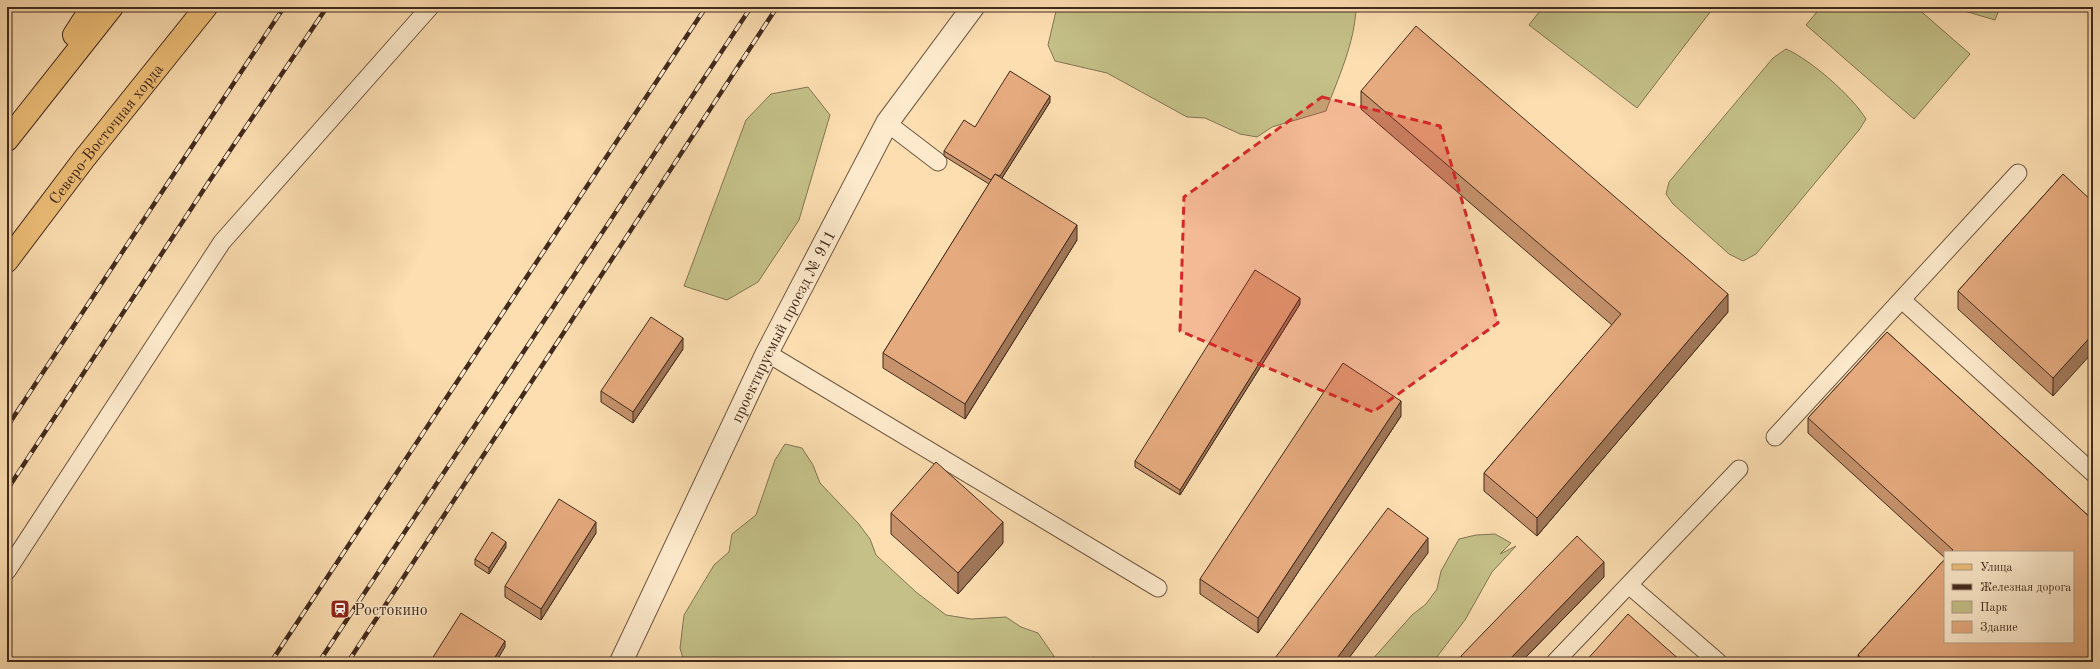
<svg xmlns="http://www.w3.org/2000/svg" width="2100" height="669" font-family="'Old Standard TT',serif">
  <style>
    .green { fill: #c4c088; stroke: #837552 }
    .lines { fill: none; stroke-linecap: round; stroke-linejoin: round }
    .lane-casing { stroke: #705741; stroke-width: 19 }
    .street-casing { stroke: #705741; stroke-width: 24 }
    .primary-casing { stroke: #422a1c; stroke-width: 24 }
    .lane { stroke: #fdeacc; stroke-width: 17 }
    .street { stroke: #fdeacc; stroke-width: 22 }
    .primary { stroke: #eebf78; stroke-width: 22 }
    .rail-casing { stroke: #422a1c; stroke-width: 4.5 }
    .rail { stroke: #fdeacc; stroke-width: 3; stroke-dasharray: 9; stroke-linecap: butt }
    .wall { fill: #c5926c; stroke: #422a1c }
    .shaded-wall { fill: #a07758; stroke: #422a1c }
    .building { fill: #e5aa7e; stroke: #422a1c }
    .marked { fill: #d62828; fill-opacity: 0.2; stroke: #d62828; stroke-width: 3; stroke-dasharray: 8 5; stroke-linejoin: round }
    .labels { text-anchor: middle; stroke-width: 3; stroke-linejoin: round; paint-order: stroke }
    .street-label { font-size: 16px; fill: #422a1c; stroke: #fdeacc }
    .poi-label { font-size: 16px; fill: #422a1c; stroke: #fdeacc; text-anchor: start }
  </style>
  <rect width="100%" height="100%" fill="#fcdeb1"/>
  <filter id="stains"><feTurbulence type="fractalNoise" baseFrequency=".005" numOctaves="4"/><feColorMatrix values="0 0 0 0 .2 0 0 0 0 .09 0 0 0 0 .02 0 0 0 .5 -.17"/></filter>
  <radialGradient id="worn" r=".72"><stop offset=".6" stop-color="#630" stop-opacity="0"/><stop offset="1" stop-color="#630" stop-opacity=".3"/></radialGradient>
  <g class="green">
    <path d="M1057 7H1356C1355 43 1338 78 1326 111L1272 127 1257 137 1240 134 1205 118 1187 117 1107 73 1055 61 1048 45Z"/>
    <polygon points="1543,7 1714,7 1637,108 1529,25"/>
    <polygon points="1821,7 1916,7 1970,54 1914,119 1806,25"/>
    <polygon points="1959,7 2000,7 1995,20 1961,10"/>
    <path d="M1786 49C1811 60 1852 96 1866 119L1859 130 1756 254 1743 261 1729 254 1673 204 1666 194 1669 182 1773 58Z"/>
    <polygon points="808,87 830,115 799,220 758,282 727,300 684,286 746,120 771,94"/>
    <polygon points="785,444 802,448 813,465 820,483 858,523 870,539 876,555 916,592 946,615 971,619 1006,617 1021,627 1038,633 1058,662 684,662 680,648 684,615 714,565 729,552 732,534 756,515 775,460"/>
    <polygon points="1495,534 1511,543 1500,554 1516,546 1492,572 1465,620 1433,662 1370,662 1412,615 1426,604 1437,589 1441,571 1459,539 1476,535"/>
  </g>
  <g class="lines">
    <defs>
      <g id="lane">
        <polyline points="887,123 938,162"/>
        <polyline points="1902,300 2093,473"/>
        <polyline points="767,353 1158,588"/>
        <polyline points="1775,437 2018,173"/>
        <polyline points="7,571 222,242 430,7"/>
        <polyline points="1629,585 1718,662"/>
        <polyline points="1555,662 1739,469"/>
      </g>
      <g id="street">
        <path id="s1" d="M621 662 767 353 887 123 973 7"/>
      </g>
      <g id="primary">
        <polyline points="74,35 92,7"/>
        <polyline points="7,140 112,7"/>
        <path id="s2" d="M7 261 84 159 206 7"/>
      </g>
    </defs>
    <use href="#lane" class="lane-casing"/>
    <use href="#street" class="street-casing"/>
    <use href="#primary" class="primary-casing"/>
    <use href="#lane" class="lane"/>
    <use href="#street" class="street"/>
    <use href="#primary" class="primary"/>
    <defs>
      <g id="rail">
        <polyline points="7,427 284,7"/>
        <polyline points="7,490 208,183 327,7"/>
        <polyline points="271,662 706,7"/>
        <polyline points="319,662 751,7"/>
        <polyline points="348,662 777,7"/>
      </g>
    </defs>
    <use href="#rail" class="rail-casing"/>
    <use href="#rail" class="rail"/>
  </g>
  <g class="wall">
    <polygon points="1361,91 1728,312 1537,536 1484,491 1484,473 1612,325 1361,109"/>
    <polygon points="1050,102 1002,178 1077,240 965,419 883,368 883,353 989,184 944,156 944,151 975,127"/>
    <polygon points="2063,174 2053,396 1958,309 1958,291"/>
    <polygon points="1300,304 1180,495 1135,467 1135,461"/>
    <polygon points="1887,332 2093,520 2093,662 1858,662 1858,655 1945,559 1945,642 2073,642 2073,552 1945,552 1945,558 1808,433 1808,418"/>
    <polygon points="683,349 633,423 601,402 601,391"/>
    <polygon points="1401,416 1258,633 1200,594 1200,579"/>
    <polygon points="891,513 1003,543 958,594 891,534"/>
    <polygon points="596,533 541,620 505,597 505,586"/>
    <polygon points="506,547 489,574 475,565 475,559"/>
    <polygon points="1604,577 1521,662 1461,662 1461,656"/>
  </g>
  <g class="shaded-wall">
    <polygon points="1050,96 1050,102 995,189 995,183"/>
    <polygon points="1077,225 1077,240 965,419 965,404"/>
    <polygon points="1728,294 1728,312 1537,536 1537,518"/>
    <polygon points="1300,298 1300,304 1180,495 1180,490"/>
    <polygon points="2093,334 2093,352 2053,396 2053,378"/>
    <polygon points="683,338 683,349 633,423 633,412"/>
    <polygon points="1401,401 1401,416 1258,633 1258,618"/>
    <polygon points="596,522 596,533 541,620 541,609"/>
    <polygon points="1003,522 1003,543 958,594 958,573"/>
    <polygon points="1428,538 1428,553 1346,662 1334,662"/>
    <polygon points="506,542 506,547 489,574 489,568"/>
    <polygon points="1604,562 1604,577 1521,662 1507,662"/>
    <polygon points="505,641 505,647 496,662 492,662"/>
  </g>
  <g class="building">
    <polygon points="1416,26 1728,294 1537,518 1484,473 1621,314 1361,91"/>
    <polygon points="1010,71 1050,96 1000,176 995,174 991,180 944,151 964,120 975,127"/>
    <polygon points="995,174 1077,225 965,404 883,353"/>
    <polygon points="2063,174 2093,202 2093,334 2053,378 1958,291"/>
    <polygon points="1255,270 1300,298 1180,490 1135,461"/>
    <polygon points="651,317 683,338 633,412 601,391"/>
    <polygon points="1887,332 2093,520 2093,662 1866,662 1858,655 1945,559 1945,642 2073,642 2073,552 1951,552 1953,550 1808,418"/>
    <polygon points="1343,363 1401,401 1258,618 1200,579"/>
    <polygon points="936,462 1003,522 958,573 891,513"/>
    <polygon points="559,499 596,522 541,609 505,586"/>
    <polygon points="1388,508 1428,538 1334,662 1272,662"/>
    <polygon points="492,532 506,542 489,568 475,559"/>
    <polygon points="1577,536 1604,562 1507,662 1467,662 1461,656"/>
    <polygon points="461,613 505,641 492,662 430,662"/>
    <polygon points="1628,614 1682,662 1585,662"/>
    <polygon points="1093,657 1102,662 1090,662"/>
  </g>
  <path class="marked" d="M1322 97 1440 126 1498 323 1373 412 1180 331 1184 197Z"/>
  <defs>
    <symbol id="station-square" viewBox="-11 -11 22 22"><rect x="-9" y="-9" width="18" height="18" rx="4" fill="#8f2418" stroke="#fdeacc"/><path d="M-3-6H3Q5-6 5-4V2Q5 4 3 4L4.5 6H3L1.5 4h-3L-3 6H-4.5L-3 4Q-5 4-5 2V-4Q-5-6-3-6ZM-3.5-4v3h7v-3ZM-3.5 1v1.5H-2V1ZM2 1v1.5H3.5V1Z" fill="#fff"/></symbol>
  </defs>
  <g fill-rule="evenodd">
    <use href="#station-square" x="329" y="598" width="22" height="22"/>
  </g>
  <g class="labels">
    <g class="street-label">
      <text dy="6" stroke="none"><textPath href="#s2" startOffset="161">Северо-Восточная хорда</textPath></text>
      <text dy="6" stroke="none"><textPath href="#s1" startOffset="373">проектируемый проезд № 911</textPath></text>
    </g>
    <g class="poi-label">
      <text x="354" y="615">Ростокино</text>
    </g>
  </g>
  <rect width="2100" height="669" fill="none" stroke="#fcdeb1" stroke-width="24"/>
  <rect x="8" y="8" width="2084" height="653" fill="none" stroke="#422a1c" stroke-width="2"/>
  <rect x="12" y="12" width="2076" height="645" fill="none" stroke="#422a1c"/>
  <rect x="1944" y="551" width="130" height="92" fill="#fdeacc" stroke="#b29d86"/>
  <rect x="1952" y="564" width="20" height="6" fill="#eebf78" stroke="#b29d86"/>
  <text x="1980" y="571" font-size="12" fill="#422a1c">Улица</text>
  <rect x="1952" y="584" width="20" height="6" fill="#422a1c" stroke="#b29d86"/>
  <text x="1980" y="591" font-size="12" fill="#422a1c">Железная дорога</text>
  <rect x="1952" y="601" width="20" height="12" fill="#c4c088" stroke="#b29d86"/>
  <text x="1980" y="611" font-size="12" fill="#422a1c">Парк</text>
  <rect x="1952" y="621" width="20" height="12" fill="#e5aa7e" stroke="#b29d86"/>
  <text x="1980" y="631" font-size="12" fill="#422a1c">Здание</text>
  <rect width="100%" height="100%" filter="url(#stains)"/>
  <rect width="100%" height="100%" fill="url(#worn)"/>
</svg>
